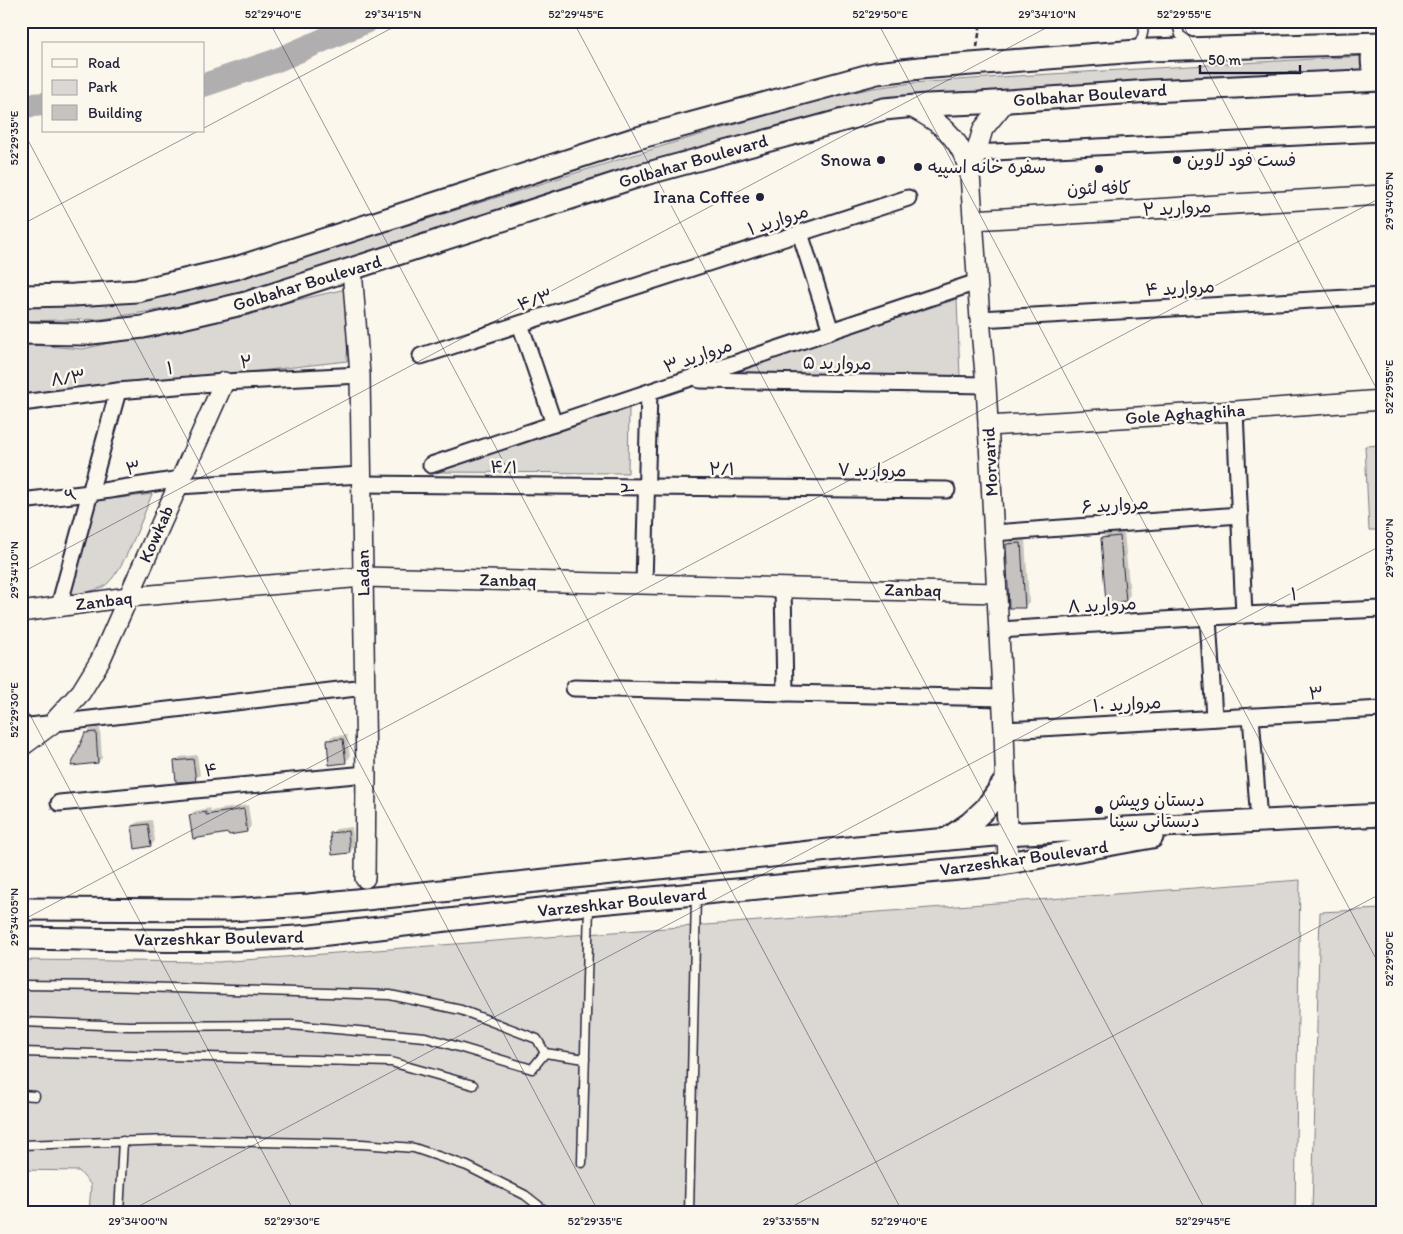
<svg xmlns="http://www.w3.org/2000/svg" width="1403" height="1234" font-family="Itim,'Playpen Sans Arabic',sans-serif">
  <style>
    .green { fill: #dbd8d3; stroke: #7e7d87 }
    .shadow { fill: #0003 }
    .lines { fill: none; stroke-linecap: round; stroke-linejoin: round }
    .river { stroke: #b1aeb0; stroke-width: 24 }
    .building { fill: #c6c2c0; stroke: #22223b }
    .service-casing { stroke: #22223b; stroke-width: 11 }
    .minor-casing { stroke: #22223b; stroke-width: 19 }
    .tertiary-casing { stroke: #22223b; stroke-width: 22 }
    .secondary-casing { stroke: #22223b; stroke-width: 25 }
    .path { stroke: #22223b; stroke-width: 2.5; stroke-dasharray: 5 4; stroke-linecap: butt }
    .service { stroke: #fbf7ec; stroke-width: 8 }
    .minor { stroke: #fbf7ec; stroke-width: 15 }
    .tertiary { stroke: #fbf7ec; stroke-width: 19 }
    .secondary { stroke: #fbf7ec; stroke-width: 21 }
    .ticks { fill: none; stroke: #22223b; stroke-width: 1; stroke-opacity: 0.45 }
    .poi-dot { fill: #22223b; stroke: #fbf7ec; stroke-width: 2 }
    .labels { text-anchor: middle; stroke-width: 5; stroke-linejoin: round; paint-order: stroke }
    .street-label { font-size: 18px; fill: #22223b; stroke: #fbf7ec }
    .poi-label { font-size: 18px; fill: #22223b; stroke: #fbf7ec; text-anchor: start }
    .neatline { fill: none; stroke: #22223b; stroke-width: 2 }
    .ticks-label { font-size: 12px; text-anchor: middle; fill: #22223b }
  </style>
  <rect width="100%" height="100%" fill="#fbf7ec"/>
  <filter id="ink" filterUnits="userSpaceOnUse"><feTurbulence type="fractalNoise" baseFrequency=".02" numOctaves="2"/><feDisplacementMap in="SourceGraphic" scale="10" xChannelSelector="R" yChannelSelector="G"/><feConvolveMatrix kernelMatrix="1 2 1 2 8 2 1 2 1" color-interpolation-filters="sRGB"/></filter>
  <g filter="url(#ink)">
    <g class="green">
      <path d="M1382 55V69L915 95 841 108 620 174 373 255 316 269 231 295 176 307 103 319 21 321V306C57 306 93 305 129 302 162 298 195 290 227 281L679 141 789 109 832 97 873 88 913 83 1016 76Z"/>
      <polygon points="350,288 347,361 21,398 21,344 83,349"/>
      <polygon points="957,299 960,377 729,373"/>
      <polygon points="629,407 628,473 432,472"/>
      <polygon points="1382,445 1382,530 1369,530 1365,446"/>
      <path d="M152 494C143 516 123 575 103 587 98 590 73 595 65 597L95 501Z"/>
      <polygon points="1300,880 1295,1213 89,1213 91,1185 79,1171 21,1170 21,960 218,962"/>
      <polygon points="1382,909 1382,1213 1312,1213 1320,912"/>
    </g>
    <g class="shadow">
      <polygon points="1124,532 1130,595 1126,600 1102,538 1106,534"/>
      <polygon points="1025,539 1029,602 1025,606 1007,545 1012,540"/>
      <polygon points="100,728 102,758 98,762 86,733 91,729"/>
      <polygon points="347,735 350,757 345,762 328,741 332,736"/>
      <polygon points="197,755 200,775 195,779 175,762 180,757"/>
      <polygon points="248,805 251,826 247,831 190,815 195,811 210,808 211,811"/>
      <polygon points="152,820 155,841 151,845 133,826 138,822"/>
      <polygon points="352,827 354,847 349,852 331,833 336,829"/>
      <polygon points="359,1208 375,1213 301,1213 312,1210"/>
    </g>
    <g class="lines">
      <g class="river">
        <polyline points="204,85 275,61 367,21"/>
        <polyline points="21,106 44,104"/>
      </g>
    </g>
    <g class="building">
      <polygon points="1120,536 1126,601 1106,603 1101,538"/>
      <polygon points="1021,543 1025,608 1009,608 1006,544"/>
      <polygon points="96,732 98,763 71,766 85,733"/>
      <polygon points="343,739 346,763 329,765 327,740"/>
      <polygon points="193,759 196,781 176,782 174,761"/>
      <polygon points="244,809 247,832 229,835 228,833 193,839 189,815 206,812 206,815"/>
      <polygon points="148,824 151,846 135,849 132,826"/>
      <polygon points="348,831 350,853 332,855 330,833"/>
    </g>
    <g class="lines">
      <defs>
        <g id="service">
          <polyline points="1176,21 1180,35 1193,44"/>
          <path d="M1136 47C1143 40 1144 31 1144 21"/>
          <polyline points="21,985 110,986 390,995 461,1010 537,1039 545,1053 585,1059"/>
          <polyline points="21,1022 129,1026 291,1025 425,1037 532,1069 545,1053"/>
          <polyline points="21,1052 391,1062 473,1085"/>
          <polyline points="21,1095 35,1096"/>
          <polyline points="21,1145 170,1140 362,1144 414,1148 467,1166 525,1195 548,1213"/>
          <polyline points="582,1163 589,906"/>
          <polyline points="119,1213 123,1141"/>
          <polyline points="689,1213 696,896"/>
        </g>
        <g id="minor">
          <polyline points="975,153 1382,133"/>
          <polyline points="800,233 831,331"/>
          <polyline points="980,319 1382,296"/>
          <polyline points="520,324 554,424"/>
          <polyline points="421,356 908,198"/>
          <polyline points="700,380 986,385"/>
          <polyline points="21,403 118,391 224,382 360,375"/>
          <polyline points="1235,411 1244,615"/>
          <polyline points="431,465 977,282"/>
          <polyline points="361,484 947,490"/>
          <polyline points="178,486 361,475"/>
          <polyline points="21,501 90,493 181,479"/>
          <polyline points="994,533 1240,515"/>
          <polyline points="644,584 649,392"/>
          <polyline points="783,587 785,693"/>
          <polyline points="59,606 118,391"/>
          <polyline points="1208,618 1214,718"/>
          <polyline points="999,630 1244,615 1382,609"/>
          <polyline points="574,688 1002,698"/>
          <polyline points="1251,716 1259,821"/>
          <polyline points="21,727 365,687"/>
          <polyline points="1004,730 1382,709"/>
          <polyline points="59,803 366,774"/>
        </g>
        <g id="tertiary">
          <path d="M909 106C930 117 951 129 962 152 966 159 967 167 970 174L980 319 986 385 1004 730 1008 863"/>
          <polyline points="970,174 983,129 1006,101"/>
          <polyline points="973,220 1382,195"/>
          <polyline points="352,269 360,375 366,774 365,878"/>
          <polyline points="988,426 1235,411 1382,400"/>
          <polyline points="21,612 128,597 363,577 997,593"/>
          <polyline points="21,747 52,724 81,692 100,661 224,382"/>
        </g>
        <g id="secondary">
          <path d="M1382 44C1371 51 1371 57 1373 68L1382 76"/>
          <polyline points="21,296 74,295 137,291 236,268 634,139 877,73 920,68 1150,50 1382,43"/>
          <polyline points="21,333 83,334 143,327 246,303 645,174 884,109 926,105 980,103 1150,91 1382,80"/>
          <polyline points="947,839 970,823 986,808 1005,781"/>
          <polyline points="21,909 229,910 309,905 857,847 1007,834 1382,815"/>
          <path d="M21 938C118 939 214 944 311 936L567 906 991 866 1152 837"/>
        </g>
      </defs>
      <use href="#service" class="service-casing"/>
      <use href="#minor" class="minor-casing"/>
      <use href="#tertiary" class="tertiary-casing"/>
      <use href="#secondary" class="secondary-casing"/>
      <g class="path">
        <polyline points="980,25 999,21"/>
        <polyline points="977,47 981,21"/>
      </g>
      <use href="#service" class="service"/>
      <use href="#minor" class="minor"/>
      <use href="#tertiary" class="tertiary"/>
      <use href="#secondary" class="secondary"/>
    </g>
  </g>
  <path class="ticks" d="M269 21 903 1213M573 21 1207 1213M877 21 1382 970M1181 21 1382 399M21 127 599 1213M204 128 405 21M21 225 198 131M21 573 1059 21M21 698 295 1213M21 921 1382 197M126 1213 1382 545M780 1213 1382 893"/>
  <g class="poi-dot">
    <circle cx="881" cy="160" r="5"/>
    <circle cx="1177" cy="160" r="5"/>
    <circle cx="918" cy="167" r="5"/>
    <circle cx="1099" cy="169" r="5"/>
    <circle cx="760" cy="197" r="5"/>
    <circle cx="1099" cy="810" r="5"/>
  </g>
  <g class="labels">
    <g class="street-label">
      <text transform="translate(1090 95) rotate(-4)" y="6">Golbahar Boulevard</text>
      <text transform="translate(693 161) rotate(-16)" y="6">Golbahar Boulevard</text>
      <text transform="translate(1177 208) rotate(-3)" y="6">مروارید ۲</text>
      <text transform="translate(778 220) rotate(-18)" y="6">مروارید ۱</text>
      <text transform="translate(307 283) rotate(-17)" y="6">Golbahar Boulevard</text>
      <text transform="translate(1180 288) rotate(-3)" y="6">مروارید ۴</text>
      <text transform="translate(535 300) rotate(-18)" y="6">۴/۳</text>
      <text transform="translate(698 356) rotate(-19)" y="6">مروارید ۳</text>
      <text transform="translate(246 362) rotate(-3)" y="6">۲</text>
      <text transform="translate(837 363) rotate(1)" y="6">مروارید ۵</text>
      <text transform="translate(170 368) rotate(-5)" y="6">۱</text>
      <text transform="translate(68 378) rotate(-7)" y="6">۸/۳</text>
      <text transform="translate(1185 414) rotate(-4)" y="6">Gole Aghaghiha</text>
      <text transform="translate(990 462) rotate(-93)" y="6">Morvarid</text>
      <text transform="translate(504 467) rotate(1)" y="6">۴/۱</text>
      <text transform="translate(133 468) rotate(-9)" y="6">۳</text>
      <text transform="translate(722 469) rotate(1)" y="6">۲/۱</text>
      <text transform="translate(872 470) rotate(1)" y="6">مروارید ۷</text>
      <text transform="translate(628 488) rotate(-88)" y="6">۲</text>
      <text transform="translate(71 494) rotate(-75)" y="6">۶</text>
      <text transform="translate(1115 505) rotate(-4)" y="6">مروارید ۶</text>
      <text transform="translate(156 534) rotate(-66)" y="6">Kowkab</text>
      <text transform="translate(363 573) rotate(-91)" y="6">Ladan</text>
      <text transform="translate(508 580) rotate(1)" y="6">Zanbaq</text>
      <text transform="translate(913 590) rotate(1)" y="6">Zanbaq</text>
      <text transform="translate(1294 594) rotate(-3)" y="6">۱</text>
      <text transform="translate(104 601) rotate(-7)" y="6">Zanbaq</text>
      <text transform="translate(1102 605) rotate(-3)" y="6">مروارید ۸</text>
      <text transform="translate(1316 693) rotate(-3)" y="6">۳</text>
      <text transform="translate(1127 704) rotate(-3)" y="6">مروارید ۱۰</text>
      <text transform="translate(211 770) rotate(-5)" y="6">۴</text>
      <text transform="translate(1024 858) rotate(-8)" y="6">Varzeshkar Boulevard</text>
      <text transform="translate(622 902) rotate(-6)" y="6">Varzeshkar Boulevard</text>
      <text transform="translate(219 938) rotate(-1)" y="6">Varzeshkar Boulevard</text>
    </g>
    <g class="poi-label">
      <text x="871" y="166" text-anchor="end">Snowa</text>
      <text x="1187" y="166">فست فود لاوین</text>
      <text x="928" y="173">سفره خانه اسپیه</text>
      <text x="1099" y="194" text-anchor="middle">کافه لئون</text>
      <text x="750" y="203" text-anchor="end">Irana Coffee</text>
      <text x="1109" y="806">دبستان وپیش<tspan x="1109" dy="21">دبستانی سینا</tspan></text>
    </g>
  </g>
  <rect width="1403" height="1234" fill="none" stroke="#fbf7ec" stroke-width="55"/>
  <rect x="42" y="42" width="162" height="90" fill="#fbf7ec" stroke="#a4a2a5"/>
  <rect x="52" y="59" width="25" height="8" fill="#fbf7ec" stroke="#a4a2a5"/>
  <text x="88" y="68" font-size="15" fill="#22223b">Road</text>
  <rect x="52" y="80" width="25" height="15" fill="#dbd8d3" stroke="#a4a2a5"/>
  <text x="88" y="92" font-size="15" fill="#22223b">Park</text>
  <rect x="52" y="105" width="25" height="15" fill="#c6c2c0" stroke="#a4a2a5"/>
  <text x="88" y="118" font-size="15" fill="#22223b">Building</text>
  <path d="M1200 65v8h100v-8" fill="none" stroke="#22223b" stroke-width="2.5"/>
  <text x="1208" y="65" font-size="15" fill="#22223b" stroke="#fbf7ec" stroke-width="4" paint-order="stroke">50 m</text>
  <rect x="28" y="28" width="1348" height="1178" class="neatline"/>
  <g class="ticks-label">
    <text x="273" y="18">52°29'40"E</text>
    <text x="393" y="18">29°34'15"N</text>
    <text x="576" y="18">52°29'45"E</text>
    <text x="880" y="18">52°29'50"E</text>
    <text x="1047" y="18">29°34'10"N</text>
    <text x="1184" y="18">52°29'55"E</text>
    <text transform="translate(14 138) rotate(-90)" y="4">52°29'35"E</text>
    <text transform="translate(1389 201) rotate(-90)" y="4">29°34'05"N</text>
    <text transform="translate(1389 387) rotate(-90)" y="4">52°29'55"E</text>
    <text transform="translate(1389 548) rotate(-90)" y="4">29°34'00"N</text>
    <text transform="translate(14 570) rotate(-90)" y="4">29°34'10"N</text>
    <text transform="translate(14 710) rotate(-90)" y="4">52°29'30"E</text>
    <text transform="translate(14 917) rotate(-90)" y="4">29°34'05"N</text>
    <text transform="translate(1389 959) rotate(-90)" y="4">52°29'50"E</text>
    <text x="138" y="1225">29°34'00"N</text>
    <text x="292" y="1225">52°29'30"E</text>
    <text x="595" y="1225">52°29'35"E</text>
    <text x="791" y="1225">29°33'55"N</text>
    <text x="899" y="1225">52°29'40"E</text>
    <text x="1203" y="1225">52°29'45"E</text>
  </g>
</svg>
